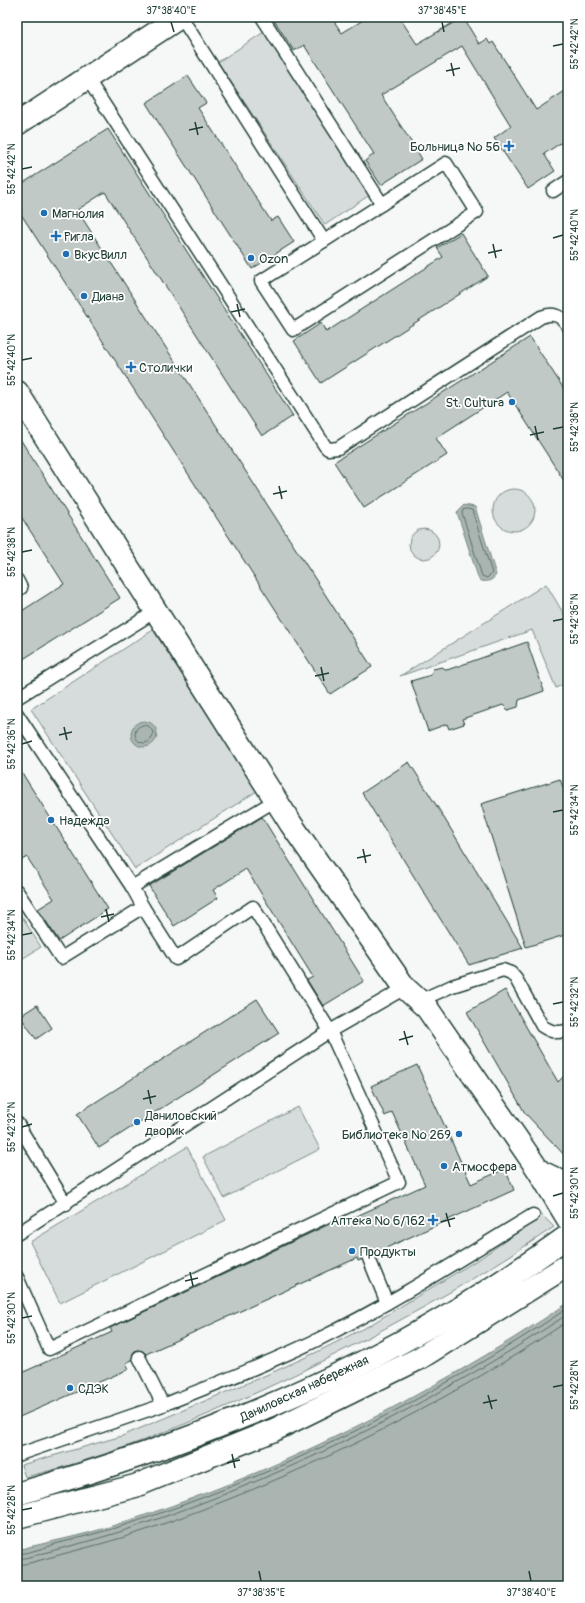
<svg xmlns="http://www.w3.org/2000/svg" width="585" height="1603" font-family="Pangolin,sans-serif">
  <style>
    .green { fill: #d6dcdb; stroke: #7a8c88 }
    .water { fill: #aab5b1; stroke: #72857f }
    .lines { fill: none; stroke-linecap: round; stroke-linejoin: round }
    .shore { stroke: #576d66; stroke-width: 1 }
    .building { fill: #c0c9c6; stroke: #1f3d34 }
    .lane-casing { stroke: #1f3d34; stroke-width: 15 }
    .street-casing { stroke: #1f3d34; stroke-width: 25 }
    .secondary-casing { stroke: #1f3d34; stroke-width: 25 }
    .lane { stroke: #fff; stroke-width: 12 }
    .street { stroke: #fff; stroke-width: 22 }
    .secondary { stroke: #fff; stroke-width: 22 }
    .ticks { fill: none; stroke: #1f3d34; stroke-width: 1.5 }
    .poi-dot { fill: #1f6fb2; stroke: #fff; stroke-width: 1.5 }
    .labels { text-anchor: middle; stroke-width: 3.5; stroke-linejoin: round; paint-order: stroke }
    .poi-label { font-size: 13px; fill: #1f3d34; stroke: #fff; text-anchor: start }
    .street-label { font-size: 13px; fill: #1f3d34; stroke: #fff }
    .neatline { fill: none; stroke: #1f3d34; stroke-width: 1.5 }
    .ticks-label { font-size: 10px; text-anchor: middle; fill: #1f3d34 }
  </style>
  <rect width="100%" height="100%" fill="#f6f7f7"/>
  <filter id="ink" filterUnits="userSpaceOnUse"><feTurbulence type="fractalNoise" baseFrequency=".025" numOctaves="2"/><feDisplacementMap in="SourceGraphic" scale="8" xChannelSelector="R" yChannelSelector="G"/><feConvolveMatrix kernelMatrix="1 2 1 2 8 2 1 2 1" color-interpolation-filters="sRGB"/></filter>
  <g filter="url(#ink)">
    <g class="green">
      <polygon points="264,32 371,194 325,225 218,62"/>
      <circle cx="514" cy="510" r="21"/>
      <circle cx="424" cy="544" r="15"/>
      <polygon points="546,584 568,621 568,681 556,688 532,630 400,676"/>
      <polygon points="153,630 257,791 135,869 31,709"/>
      <polygon points="17,909 41,947 17,962"/>
      <polygon points="298,1107 320,1149 224,1198 203,1157"/>
      <polygon points="187,1147 226,1220 60,1303 30,1242"/>
      <path d="M542 1215 554 1227C471 1283 384 1331 294 1375 206 1417 120 1454 25 1477L21 1465 122 1436 271 1373 317 1352 370 1325 482 1257Z"/>
    </g>
    <g class="water">
      <path d="M464 505 475 507 496 575C492 581 486 583 479 580L457 512Z"/>
      <circle cx="144" cy="734" r="13"/>
      <path d="M568 1303V1586H17V1550C48 1542 81 1536 112 1526 274 1475 427 1397 568 1303Z"/>
    </g>
    <g class="lines">
      <g class="shore">
        <polygon points="467,509 472,510 492,573 487,578 482,576 462,513 463,510"/>
        <circle cx="144" cy="734" r="9"/>
        <path d="M17 1554C30 1553 43 1548 55 1544 87 1536 118 1528 149 1517 298 1466 437 1395 568 1308"/>
        <path d="M17 1559C30 1558 43 1553 55 1550 86 1542 116 1534 146 1523 296 1472 436 1401 568 1314"/>
        <path d="M17 1565C30 1564 43 1559 55 1556 85 1548 114 1541 143 1531 294 1479 435 1410 568 1321"/>
      </g>
    </g>
    <g class="building">
      <polygon points="272,17 331,17 342,33 368,17 399,17 417,44 463,17 479,44 487,39 490,44 493,42 536,110 568,89 568,138 544,154 555,171 528,189 494,138 511,126 462,46 381,95 422,159 381,185 365,161 374,154 304,45 294,51"/>
      <polygon points="188,76 206,103 198,108 271,221 278,217 294,242 252,269 146,103"/>
      <polygon points="108,129 293,416 262,436 105,192 77,210 372,667 330,694 17,208 17,187"/>
      <polygon points="461,233 488,276 321,383 294,341 321,323 326,332 443,257 437,248"/>
      <polygon points="530,337 568,395 568,487 507,392 436,438 447,455 364,508 334,462"/>
      <polygon points="17,434 120,598 17,663 17,614 64,584 17,510"/>
      <polygon points="527,642 544,691 519,700 518,707 508,710 503,705 462,719 464,724 449,729 447,724 428,731 411,681 431,675 433,669 442,667 447,670"/>
      <polygon points="409,762 438,808 523,948 469,965 362,793"/>
      <polygon points="17,765 108,909 59,941 38,909 54,899 27,857 17,863"/>
      <polygon points="560,779 564,790 568,789 568,934 526,947 481,804"/>
      <polygon points="262,817 364,981 323,1006 307,980 313,977 246,869 213,890 218,898 174,926 149,886"/>
      <polygon points="505,990 558,1082 568,1072 568,1159 525,1113 467,1012"/>
      <polygon points="257,999 279,1033 99,1148 77,1114"/>
      <polygon points="37,1005 52,1028 36,1039 20,1016"/>
      <polygon points="417,1065 471,1184 505,1169 514,1190 375,1253 369,1249 365,1249 361,1255 361,1260 358,1261 357,1258 146,1354 143,1351 136,1350 133,1353 132,1360 126,1363 129,1369 17,1418 17,1375 112,1332 110,1328 338,1220 339,1224 425,1185 392,1112 385,1116 371,1086"/>
    </g>
    <g class="lines">
      <defs>
        <g id="lane">
          <polyline points="181,17 324,241 261,281 293,330 477,212 446,163 382,204 262,17"/>
          <path d="M87 78 325 446 328 449 338 448 541 317C553 312 561 315 568 326"/>
          <polyline points="553,191 568,181"/>
          <polyline points="324,241 382,204"/>
          <polyline points="17,580 21,588 17,590"/>
          <polyline points="17,698 156,611"/>
          <polyline points="17,714 132,887 143,907"/>
          <polyline points="132,887 276,800"/>
          <polyline points="17,891 61,958 143,907 176,959 253,907 330,1031 399,1182 49,1349 17,1277"/>
          <path d="M419 1001 452 986 503 970 511 973 516 979 542 1026C551 1032 558 1034 568 1030"/>
          <polyline points="17,1123 66,1204"/>
          <polyline points="17,1234 330,1031 405,988"/>
          <polyline points="368,1256 387,1303"/>
          <path d="M163 1405C216 1384 270 1363 321 1338 395 1302 463 1257 533 1215"/>
          <polyline points="17,1455 163,1405 139,1357"/>
        </g>
        <g id="street">
          <polyline points="17,124 180,17"/>
          <polyline points="17,392 291,824 405,988 427,1008 539,1171 568,1219"/>
          <polyline points="539,1171 568,1185"/>
        </g>
        <g id="secondary">
          <path d="M17 1494C167 1451 316 1395 450 1314 491 1290 530 1263 568 1236"/>
          <polyline points="17,1517 135,1486 274,1430 420,1358 568,1265"/>
        </g>
      </defs>
      <use href="#lane" class="lane-casing"/>
      <use href="#street" class="street-casing"/>
      <use href="#secondary" class="secondary-casing"/>
      <use href="#lane" class="lane"/>
      <use href="#street" class="street"/>
      <use href="#secondary" class="secondary"/>
    </g>
  </g>
  <path class="ticks" d="M171 22 174 32M442 22 444 32M553 46 563 44M451 63 454 76M446 71 460 68M195 122 198 135M189 130 203 127M22 169 32 167M553 238 563 235M493 244 496 258M488 253 502 250M237 304 240 317M231 312 245 309M22 360 32 358M535 426 538 440M553 429 563 427M530 435 544 432M279 486 282 499M273 494 287 491M22 552 32 550M553 621 563 619M321 667 324 681M315 676 329 673M64 727 67 740M59 735 72 732M22 744 32 741M553 812 563 810M363 849 366 863M357 858 371 855M106 909 109 922M101 917 114 914M22 935 32 933M553 1004 563 1002M404 1031 408 1045M399 1040 413 1036M148 1090 151 1104M143 1099 156 1096M22 1127 32 1124M553 1196 563 1193M446 1213 450 1227M441 1222 455 1218M190 1272 193 1286M185 1281 198 1278M22 1318 32 1316M553 1387 563 1385M488 1395 492 1409M483 1403 497 1400M232 1454 235 1468M227 1463 240 1460M22 1510 32 1508M259 1571 261 1581M529 1571 531 1581"/>
  <g class="poi-dot">
    <path d="M507 140h4v4h4v4h-4v4h-4v-4h-4v-4h4z"/>
    <circle cx="44" cy="213" r="4"/>
    <path d="M54 230h4v4h4v4h-4v4h-4v-4h-4v-4h4z"/>
    <circle cx="66" cy="254" r="4"/>
    <circle cx="251" cy="258" r="4"/>
    <circle cx="84" cy="296" r="4"/>
    <path d="M129 361h4v4h4v4h-4v4h-4v-4h-4v-4h4z"/>
    <circle cx="512" cy="402" r="4"/>
    <circle cx="51" cy="820" r="4"/>
    <circle cx="137" cy="1122" r="4"/>
    <circle cx="459" cy="1134" r="4"/>
    <circle cx="444" cy="1166" r="4"/>
    <path d="M431 1214h4v4h4v4h-4v4h-4v-4h-4v-4h4z"/>
    <circle cx="352" cy="1251" r="4"/>
    <circle cx="70" cy="1388" r="4"/>
  </g>
  <g class="labels">
    <g class="poi-label">
      <text x="500" y="151" text-anchor="end">Больница № 56</text>
      <text x="52" y="218">Магнолия</text>
      <text x="64" y="241">Ригла</text>
      <text x="74" y="259">ВкусВилл</text>
      <text x="259" y="263">Ozon</text>
      <text x="92" y="301">Диана</text>
      <text x="139" y="372">Столички</text>
      <text x="504" y="407" text-anchor="end">St. Cultura</text>
      <text x="59" y="825">Надежда</text>
      <text x="145" y="1120">Даниловский<tspan x="145" dy="15">дворик</tspan></text>
      <text x="451" y="1139" text-anchor="end">Библиотека № 269</text>
      <text x="452" y="1171">Атмосфера</text>
      <text x="425" y="1225" text-anchor="end">Аптека № 6/162</text>
      <text x="360" y="1256">Продукты</text>
      <text x="78" y="1393">СДЭК</text>
    </g>
    <g class="street-label">
      <text transform="translate(304 1388) rotate(-25)" y="5">Даниловская набережная</text>
    </g>
  </g>
  <rect width="585" height="1603" fill="none" stroke="#fff" stroke-width="44"/>
  <rect x="22" y="22" width="541" height="1559" class="neatline"/>
  <g class="ticks-label">
    <text x="171" y="14">37°38'40"E</text>
    <text x="442" y="14">37°38'45"E</text>
    <text transform="translate(574 44) rotate(-90)" y="4">55°42'42"N</text>
    <text transform="translate(11 169) rotate(-90)" y="4">55°42'42"N</text>
    <text transform="translate(574 235) rotate(-90)" y="4">55°42'40"N</text>
    <text transform="translate(11 360) rotate(-90)" y="4">55°42'40"N</text>
    <text transform="translate(574 427) rotate(-90)" y="4">55°42'38"N</text>
    <text transform="translate(11 552) rotate(-90)" y="4">55°42'38"N</text>
    <text transform="translate(574 619) rotate(-90)" y="4">55°42'36"N</text>
    <text transform="translate(11 744) rotate(-90)" y="4">55°42'36"N</text>
    <text transform="translate(574 810) rotate(-90)" y="4">55°42'34"N</text>
    <text transform="translate(11 935) rotate(-90)" y="4">55°42'34"N</text>
    <text transform="translate(574 1002) rotate(-90)" y="4">55°42'32"N</text>
    <text transform="translate(11 1127) rotate(-90)" y="4">55°42'32"N</text>
    <text transform="translate(574 1193) rotate(-90)" y="4">55°42'30"N</text>
    <text transform="translate(11 1318) rotate(-90)" y="4">55°42'30"N</text>
    <text transform="translate(574 1385) rotate(-90)" y="4">55°42'28"N</text>
    <text transform="translate(11 1510) rotate(-90)" y="4">55°42'28"N</text>
    <text x="261" y="1596">37°38'35"E</text>
    <text x="531" y="1596">37°38'40"E</text>
  </g>
</svg>
